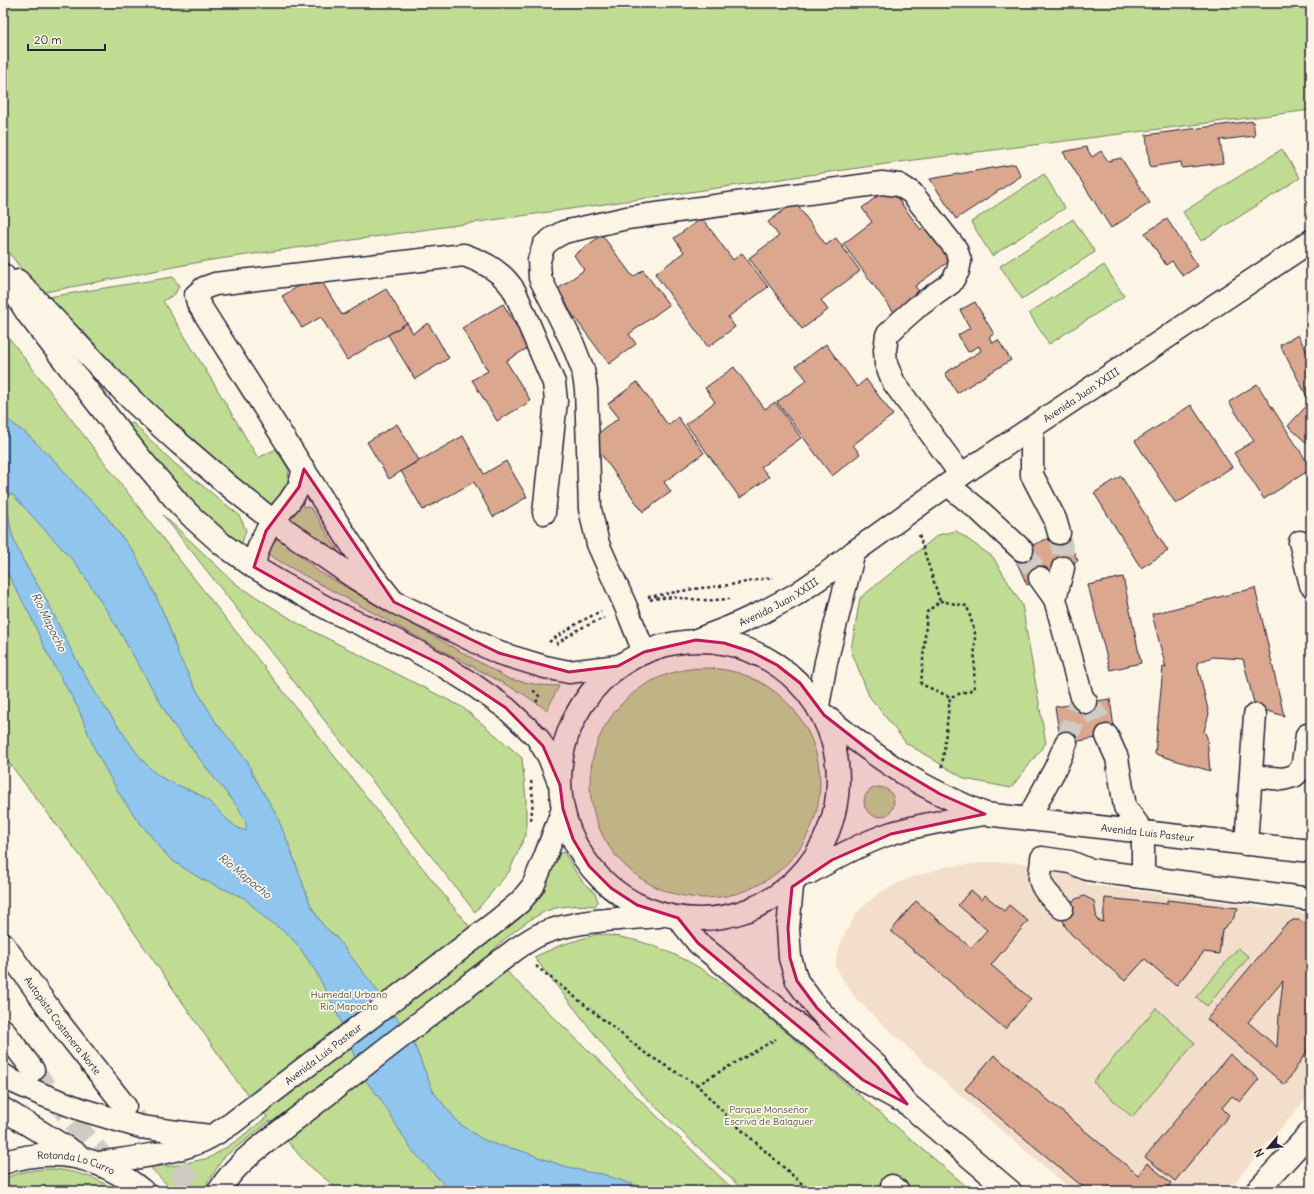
<svg xmlns="http://www.w3.org/2000/svg" width="1314" height="1194" font-family="Delius,sans-serif">
  <style>
    .built { fill: #f2decb }
    .green { fill: #c0db92; stroke: #717e66 }
    .water { fill: #90c5ed; stroke: #6484a6; fill-rule: evenodd }
    .building { fill: #dba78f; stroke: #22223b; fill-rule: evenodd }
    .lines { fill: none; stroke-linecap: round; stroke-linejoin: round }
    .minor-tunnel { stroke: #d0cbc3; stroke-width: 22; stroke-dasharray: 22 11; stroke-linecap: butt }
    .highway-tunnel { stroke: #d0cbc3; stroke-width: 22; stroke-dasharray: 22 11; stroke-linecap: butt }
    .minor-casing { stroke: #22223b; stroke-width: 25 }
    .major-casing { stroke: #22223b; stroke-width: 25 }
    .highway-casing { stroke: #22223b; stroke-width: 25 }
    .path { stroke: #22223b; stroke-width: 2.5; stroke-dasharray: 3 3; stroke-linecap: butt }
    .minor { stroke: #fcf5e5; stroke-width: 22 }
    .major { stroke: #fcf5e5; stroke-width: 22 }
    .highway { stroke: #fcf5e5; stroke-width: 22 }
    .marked { fill: #c2185b; fill-opacity: 0.2; stroke: #c2185b; stroke-width: 3; stroke-linejoin: round }
    .labels { text-anchor: middle; stroke-width: 3.5; stroke-linejoin: round; paint-order: stroke }
    .street-label { font-size: 10px; fill: #22223b; stroke: #fcf5e5 }
    .park-label { font-size: 10px; fill: #515a55; stroke: #fcf5e5 }
    .water-label { font-size: 11px; font-style: italic; fill: #435370; stroke: #fcf5e5 }
  </style>
  <rect width="100%" height="100%" fill="#fcf5e5"/>
  <filter id="ink" filterUnits="userSpaceOnUse"><feTurbulence type="fractalNoise" baseFrequency=".025" numOctaves="2"/><feDisplacementMap in="SourceGraphic" scale="8" xChannelSelector="R" yChannelSelector="G"/><feConvolveMatrix kernelMatrix="1 2 1 2 8 2 1 2 1" color-interpolation-filters="sRGB"/></filter>
  <g filter="url(#ink)">
    <polygon class="built" points="990,862 1024,863 1054,868 1090,885 1299,912 1311,915 1311,1093 1227,1191 1073,1191 945,1082 858,1001 843,980 835,966 837,953 844,935 859,910 879,893 904,880 945,867"/>
    <g class="green">
      <polygon points="3,3 1311,3 1311,110 914,160 205,261 40,293 3,245"/>
      <polygon points="1282,149 1300,178 1201,241 1183,212"/>
      <polygon points="1044,174 1065,208 992,256 971,222"/>
      <polygon points="1073,219 1095,252 1022,299 1000,266"/>
      <polygon points="1104,265 1124,296 1049,344 1029,313"/>
      <polygon points="173,277 179,286 175,294 163,301 213,382 258,458 276,449 289,470 287,487 268,508 102,361 101,350 80,328 73,334 42,298"/>
      <path d="M3 330 174 553 459 914 485 945 520 918 537 901 560 853 564 852C570 862 576 873 583 882 590 890 596 890 598 902L595 906C580 905 564 905 549 910 530 917 505 938 491 952L513 978 735 1191H340L306 1163 270 1121 224 1157 202 1191H173L149 1166H172L209 1158 236 1141 267 1117 239 1084 88 866 3 755Z"/>
      <polygon points="133,423 174,463 239,515 246,530 242,543 237,544 187,499 128,424"/>
      <polygon points="300,505 311,508 348,566 285,522"/>
      <polygon points="163,515 236,584 299,624 462,707 504,742 522,758 526,800 526,834 509,872 475,912"/>
      <polygon points="956,531 993,557 1022,605 1046,743 1011,788 965,779 906,743 869,696 851,650 860,598 938,535"/>
      <polygon points="277,536 318,571 509,679 539,685 559,686 547,710 525,695 309,578 267,554"/>
      <circle cx="705" cy="783" r="115"/>
      <circle cx="879" cy="802" r="15"/>
      <path d="M598 934C616 936 634 939 651 945 718 968 778 1026 831 1071 878 1111 925 1151 972 1191H744L640 1092 534 957 561 945Z"/>
      <polygon points="1238,948 1249,957 1207,1006 1196,997"/>
      <polygon points="1156,1008 1195,1043 1132,1117 1093,1082"/>
      <path d="M52 1169C76 1171 97 1177 116 1191H3V1179C19 1172 35 1169 52 1169Z"/>
    </g>
    <path class="water" d="M3 416 28 435 56 462 78 488 103 512 135 554 156 596 168 624 179 656 194 686 217 724 248 762 252 773 276 814 289 845 311 906 323 925 336 937 380 994 412 1039 433 1091 448 1110 460 1124 482 1139 497 1145 519 1150 561 1165 587 1172 602 1174 653 1191H450L411 1149 381 1100 366 1081 358 1065 341 1022 330 999 316 972 300 948 288 934 266 919 244 898 201 879 170 859 136 818 120 795 107 772 95 750 78 708 46 651 30 615 3 565ZM12 494 77 565 114 622 172 723 215 779 238 807 246 822V831C229 827 220 809 206 799 190 787 168 785 153 771 141 760 132 746 123 733 111 716 98 698 88 680 72 654 60 626 46 599 36 581 19 557 13 537 9 524 8 509 7 495Z"/>
    <g class="building">
      <polygon points="1253,121 1255,136 1220,140 1223,163 1182,168 1181,162 1150,167 1146,135"/>
      <polygon points="1086,147 1092,157 1101,151 1108,161 1121,158 1150,203 1111,228 1063,152"/>
      <polygon points="1015,164 1021,176 956,219 930,179"/>
      <polygon points="889,187 921,230 930,223 955,257 915,286 922,296 896,315 843,244 872,222 862,208"/>
      <polygon points="795,202 826,245 836,238 860,271 821,300 828,310 802,329 749,258 779,236 768,222"/>
      <polygon points="702,218 733,260 742,253 768,287 728,317 735,327 708,347 655,274 684,252 674,238"/>
      <polygon points="1167,219 1198,266 1183,276 1172,261 1166,265 1145,233"/>
      <polygon points="602,235 633,277 643,270 669,305 629,334 636,344 609,364 555,291 584,270 574,255"/>
      <polygon points="318,275 342,315 386,289 407,323 347,360 321,317 302,328 282,296"/>
      <polygon points="975,302 994,334 989,337 993,343 998,340 1011,360 957,393 945,373 981,351 979,346 968,352 958,335 970,328 960,310"/>
      <polygon points="503,304 529,347 506,361 531,401 497,421 472,380 488,371 462,328"/>
      <polygon points="407,323 413,333 428,323 449,358 415,379 388,335"/>
      <polygon points="1298,335 1308,354 1311,352 1311,447 1288,426 1310,402 1280,345"/>
      <polygon points="826,344 857,387 866,379 893,415 853,445 860,454 832,476 777,402 807,380 796,366"/>
      <polygon points="734,367 765,409 775,402 801,438 761,467 769,477 740,498 686,424 715,402 705,388"/>
      <polygon points="637,382 668,425 678,417 704,453 664,482 671,492 643,512 590,439 619,418 608,404"/>
      <polygon points="1257,384 1311,468 1311,469 1264,499 1234,453 1254,441 1229,402"/>
      <polygon points="1191,405 1232,467 1176,504 1135,441"/>
      <polygon points="397,424 419,460 389,479 367,442"/>
      <polygon points="463,436 484,474 506,461 527,497 493,517 474,482 423,510 401,471"/>
      <polygon points="1121,476 1168,551 1141,568 1094,493"/>
      <polygon points="1064,531 1078,561 1027,585 1013,554"/>
      <polygon points="1123,577 1141,663 1110,670 1088,585"/>
      <polygon points="1255,588 1284,716 1255,707 1243,659 1212,657 1197,663 1209,714 1204,731 1207,737 1210,771 1155,754 1163,667 1166,668 1152,614"/>
      <polygon points="1110,699 1115,735 1061,744 1055,707"/>
      <polygon points="971,890 982,900 985,895 1004,911 1009,905 1028,921 991,965 1031,999 1005,1029 891,931 916,901 971,948 987,930 958,905"/>
      <polygon points="1084,896 1094,901 1097,920 1103,922 1105,898 1167,904 1167,900 1238,908 1233,919 1222,930 1219,954 1204,952 1176,986 1145,959 1125,981 1071,934 1065,926 1062,917 1066,905 1076,899"/>
      <path d="M1293 920H1300L1307 925 1311 931V1002L1307 1051 1285 1085 1207 1019 1284 926ZM1283 981 1279 1016 1277 1047 1248 1022Z"/>
      <polygon points="1230,1054 1259,1079 1240,1102 1232,1096 1222,1108 1229,1115 1175,1181 1145,1157"/>
      <polygon points="994,1055 1138,1175 1147,1163 1171,1183 1165,1191 1088,1191 965,1089"/>
    </g>
    <g class="lines">
      <g class="minor-tunnel">
        <polyline points="1059,533 1063,551 1063,568"/>
        <polyline points="1022,550 1040,578"/>
        <polyline points="1086,702 1098,718 1107,736"/>
        <polyline points="1066,743 1080,703"/>
      </g>
      <g class="highway-tunnel">
        <polyline points="33,1070 81,1132 118,1175"/>
        <polyline points="134,1117 156,1144 199,1191"/>
      </g>
      <defs>
        <g id="minor">
          <polyline points="1032,428 1032,475 1055,519 1059,533"/>
          <polyline points="948,485 980,511 1022,550"/>
          <polyline points="273,521 289,502 299,487 304,469"/>
          <polyline points="1300,542 1311,585"/>
          <polyline points="1063,568 1055,599 1082,697 1086,702"/>
          <polyline points="1040,578 1055,599"/>
          <path d="M393 601 370 572 349 541 198 303 196 295 204 288 215 284 464 255C486 263 503 272 515 292L554 383 556 401 544 513"/>
          <polyline points="644,652 626,607 598,544 590,509 586,389 583,370 572,342 540,278 539,260 544,245 553,238 564,232 627,218 882,183 899,185 912,193 956,249 960,261 958,271 951,283 917,307 900,322 887,335 885,350 886,364 894,383 961,475"/>
          <polyline points="1107,736 1117,758 1125,807 1143,832 1143,877"/>
          <polyline points="1251,776 1283,779 1294,776 1302,769 1307,735"/>
          <polyline points="1028,819 1055,769 1066,743"/>
          <polyline points="1246,844 1255,715"/>
          <path d="M1062 908C1054 900 1041 890 1040 878 1040 871 1042 864 1042 858L1070 862 1087 869 1104 872 1311 899"/>
          <polyline points="892,1186 898,1191"/>
          <polyline points="1257,1191 1311,1132"/>
        </g>
        <g id="major">
          <polyline points="3,275 28,314 141,459 180,505 194,519 222,544 254,567 283,584 334,612 397,641 440,664 472,684 506,708 537,737 549,757 558,780"/>
          <polyline points="18,281 108,376 135,403 179,443 229,486 273,521 355,578 394,602 499,653 545,667 569,672 618,666"/>
          <path d="M254 567C256 549 263 535 273 521"/>
          <path id="s1" d="M699 639 730 627 763 612 795 595 826 574 854 552 961 475 1311 241"/>
          <circle cx="699" cy="780" r="139"/>
          <polyline points="818,706 826,662 854,552"/>
          <path d="M824 715C851 737 878 758 908 776 932 791 959 803 985 814"/>
          <path id="s2" d="M809 873C835 858 862 843 892 833 922 824 953 819 985 814L1311 851"/>
          <polyline points="792,887 788,928 790,958 797,981 817,1008 848,1040 877,1066 907,1104 1010,1191"/>
          <polyline points="678,918 698,943 799,1026 863,1080 898,1099"/>
          <polyline points="3,1075 12,1081 43,1095 83,1110 141,1127 177,1132 210,1136"/>
          <polyline points="3,1109 78,1155"/>
          <path id="s3" d="M3 1163C55 1145 102 1157 143 1191"/>
          <path id="s4" d="M98 1163C131 1158 165 1155 197 1143 209 1139 220 1131 231 1124L497 921 520 902 533 886 545 857 563 809"/>
          <path d="M219 1191C228 1175 241 1162 256 1150L410 1030 516 949C522 945 528 941 535 937 567 920 622 919 659 916"/>
        </g>
        <g id="highway">
          <path id="s5" d="M3 944 61 1025 125 1106"/>
          <polyline points="3,1030 33,1070"/>
        </g>
      </defs>
      <use href="#minor" class="minor-casing"/>
      <use href="#major" class="major-casing"/>
      <use href="#highway" class="highway-casing"/>
      <g class="path">
        <polyline points="919,535 940,601"/>
        <polyline points="648,597 693,589 730,585 773,577"/>
        <path d="M650 600C668 595 687 599 705 600 713 601 722 599 730 599"/>
        <polygon points="940,601 967,606 975,633 974,689 950,697 921,684 927,612"/>
        <polyline points="549,642 578,623 601,611"/>
        <polyline points="556,644 579,629 604,618"/>
        <polyline points="534,690 534,691 539,696 536,703"/>
        <polyline points="942,767 950,697"/>
        <polyline points="531,781 533,800 531,820"/>
        <polyline points="536,966 645,1053 697,1085 734,1123 810,1191"/>
        <polyline points="697,1085 776,1039"/>
      </g>
      <use href="#minor" class="minor"/>
      <use href="#major" class="major"/>
      <use href="#highway" class="highway"/>
    </g>
  </g>
  <path class="marked" d="M304 469 394 602 499 653 569 672 618 666 644 652 696 640 724 643 752 652 777 665 800 683 824 715 879 758 940 794 985 814 891 834 832 860 792 887 788 928 790 958 797 981 817 1008 877 1066 907 1104 863 1080 698 943 678 918 637 905 611 888 589 866 573 839 563 809 560 785 543 746 506 708 440 664 334 612 254 567 266 531 299 487Z"/>
  <g class="labels">
    <g class="street-label">
      <text dy="4" stroke="none"><textPath href="#s1" startOffset="455">Avenida Juan XXIII</textPath></text>
      <text dy="4" stroke="none"><textPath href="#s1" startOffset="88">Avenida Juan XXIII</textPath></text>
      <text dy="4" stroke="none"><textPath href="#s2" startOffset="351">Avenida Luis Pasteur</textPath></text>
      <text dy="4" stroke="none"><textPath href="#s5" startOffset="101">Autopista Costanera Norte</textPath></text>
      <text dy="4" stroke="none"><textPath href="#s4" startOffset="256">Avenida Luis Pasteur</textPath></text>
      <text dy="4" stroke="none"><textPath href="#s3" startOffset="75">Rotonda Lo Curro</textPath></text>
    </g>
    <g class="park-label">
      <text x="349" y="998">Humedal Urbano<tspan x="349" dy="12">Río Mapocho</tspan></text>
      <text x="769" y="1113">Parque Monseñor<tspan x="769" dy="12">Escrivá de Balaguer</tspan></text>
    </g>
    <g class="water-label">
      <text transform="translate(49 622) rotate(64)" y="4">Río Mapocho</text>
      <text transform="translate(245 876) rotate(39)" y="4">Río Mapocho</text>
    </g>
  </g>
  <rect width="1314" height="1194" fill="none" stroke="#fcf5e5" stroke-width="16"/>
  <rect x="8" y="8" width="1298" height="1178" fill="none" stroke="#22223b" stroke-width="1.5" filter="url(#ink)"/>
  <g transform="translate(1268 1148) rotate(242)" stroke="#fcf5e5" stroke-width="3" paint-order="stroke">
  <path d="M0-3L7 15L0 10L-7 15Z" fill="#22223b"/>
  <text y="-6" font-size="11" font-weight="bold" text-anchor="middle" fill="#22223b">N</text>
  </g>
  <path d="M28 44v6h77v-6" fill="none" stroke="#22223b" stroke-width="2"/>
  <text x="34" y="44" font-size="12" fill="#22223b" stroke="#fcf5e5" stroke-width="3" paint-order="stroke">20 m</text>
</svg>
